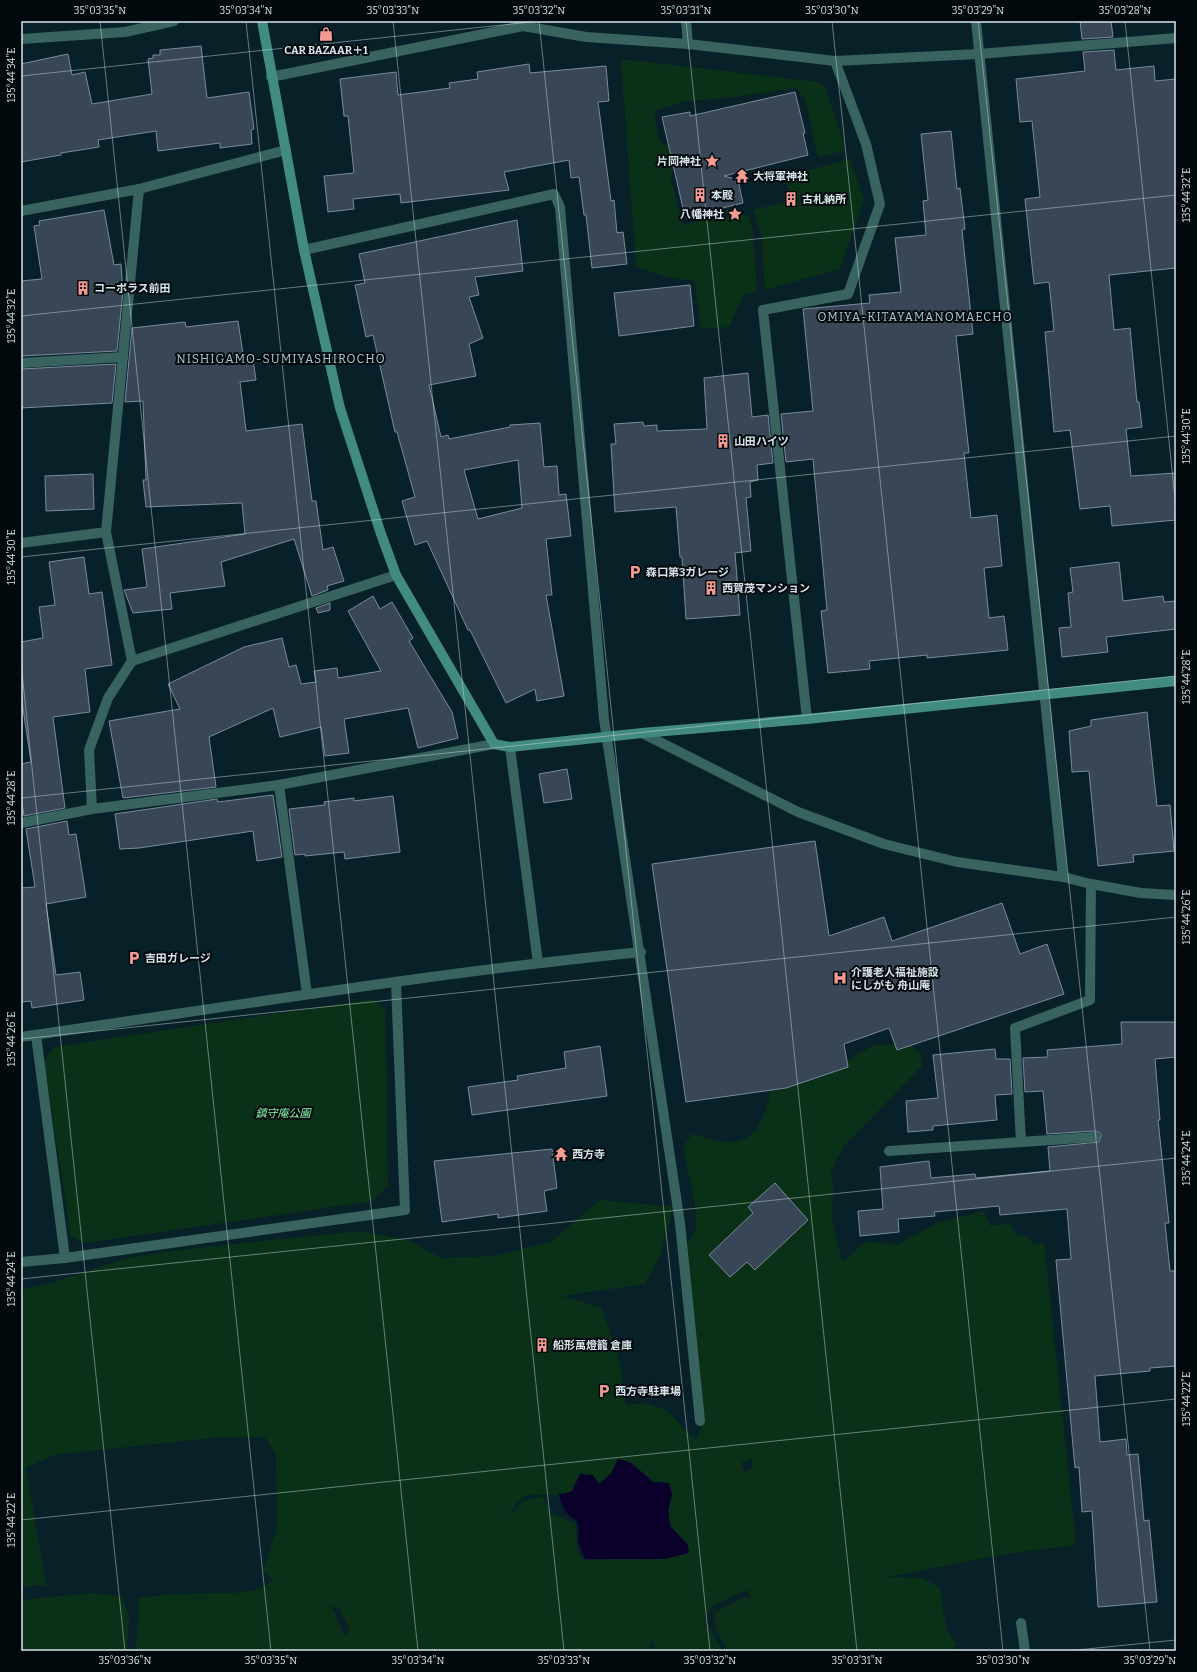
<svg xmlns="http://www.w3.org/2000/svg" width="1197" height="1672" font-family="Bitter,'Noto Sans JP',serif">
  <style>
    .green { fill: #0a3118; fill-rule: evenodd }
    .water { fill: #0a0029 }
    .building { fill: #384656; stroke: #7b8b9d; fill-rule: evenodd }
    .lines { fill: none; stroke-linecap: round; stroke-linejoin: round }
    .lane { stroke: #38635e; stroke-width: 10 }
    .street { stroke: #38635e; stroke-width: 10 }
    .secondary { stroke: #418b83; stroke-width: 10 }
    .ticks { fill: none; stroke: #d7e5ea; stroke-width: 1; stroke-opacity: 0.45 }
    .labels { text-anchor: middle; stroke-width: 4; stroke-linejoin: round; paint-order: stroke }
    .poi-label { font-size: 11px; font-weight: bold; fill: #d7e5ea; stroke: #02090c; text-anchor: start }
    .park-label { font-size: 11px; font-style: italic; fill: #8cf3aa; stroke: #02090c }
    .neighbourhood-label { font-size: 12px; letter-spacing: 1px; fill: #afcbd4; stroke: #02090c }
    .neatline { fill: none; stroke: #d7e5ea; stroke-width: 1.5 }
    .ticks-label { font-size: 10px; text-anchor: middle; fill: #d7e5ea }
  </style>
  <rect width="100%" height="100%" fill="#082128"/>
  <g class="green">
    <polygon points="621,59 819,82 825,88 846,150 818,158 805,99 796,88 735,97 682,102 654,111 658,139 674,153 675,167 670,176 683,225 725,214 727,219 745,215 746,217 749,216 753,234 757,292 743,296 729,327 701,329 695,281 667,277 636,267"/>
    <polygon points="850,159 864,200 840,269 765,290 761,233 753,210 785,202 793,206 796,196 790,194 785,177"/>
    <polygon points="373,999 385,1009 388,1185 373,1201 86,1243 71,1237 44,1061 54,1047"/>
    <path d="M909 1044 919 1052 922 1066 843 1147 831 1171 833 1191 832 1219 842 1262 867 1241 897 1245 937 1223 984 1211 990 1226 1010 1223 1018 1236H1027L1033 1245 1044 1242 1076 1545 1006 1554 888 1577 922 1578 940 1588 946 1629 957 1644 949 1651H727L716 1628 714 1613 742 1598H751L747 1590 714 1604 705 1618 722 1651H654V1643L651 1640 650 1651H136L139 1598 169 1594 234 1593 256 1590 273 1581 263 1570 277 1528 276 1455 265 1437 212 1438 53 1455 26 1468 46 1585 21 1587V1290L51 1283 132 1257 196 1248 360 1231 411 1241 440 1258 495 1256 550 1242 600 1200 673 1207 661 1254 645 1284 562 1296 602 1308 620 1363 626 1405 646 1403 666 1410 696 1440 704 1422 682 1252 696 1229 695 1203 683 1147 692 1134C706 1137 721 1144 735 1142 764 1137 768 1099 775 1076L832 1069 874 1045ZM752 1458V1468L744 1472 741 1463ZM618 1459 644 1473 653 1482H662L672 1494C666 1523 667 1524 688 1545L665 1559 584 1560 578 1552 575 1523 551 1513 543 1496 523 1501 510 1515C523 1485 539 1498 564 1494 569 1493 574 1490 579 1489 601 1483 608 1481 618 1459ZM332 1606 339 1608 350 1630 344 1636Z"/>
    <polygon points="93,1593 122,1596 129,1617 127,1651 21,1651 21,1600"/>
  </g>
  <path class="water" d="M618 1459 630 1462 653 1482 669 1483 672 1494 668 1511 670 1526 688 1545 689 1553 665 1559H585L578 1541 579 1534 577 1521C566 1515 561 1506 559 1493L563 1494 572 1491 580 1474 593 1475 599 1484 611 1474Z"/>
  <g class="building">
    <polygon points="1080,21 1111,21 1113,37 1082,39"/>
    <polygon points="201,46 207,98 249,92 254,129 251,130 252,144 220,148 220,143 158,151 156,131 98,140 99,147 61,153 61,155 21,162 21,64 68,54 72,75 85,72 92,104 152,94 148,59 153,58 153,55 160,55 160,50"/>
    <polygon points="1114,50 1116,70 1154,66 1155,81 1176,79 1176,268 1109,275 1114,330 1130,328 1137,402 1139,402 1142,427 1126,429 1131,476 1176,473 1176,520 1112,526 1110,506 1080,509 1070,430 1054,432 1045,332 1054,331 1049,282 1034,284 1025,199 1040,197 1032,121 1020,122 1016,79 1085,71 1083,52"/>
    <polygon points="529,64 530,73 606,66 609,101 598,102 611,201 614,200 617,233 623,232 627,264 592,268 586,215 584,215 579,177 571,178 569,160 504,172 509,190 401,203 400,194 353,199 354,209 328,212 324,176 354,173 348,116 344,116 340,79 396,72 398,95 450,88 449,83 478,79 477,72"/>
    <polygon points="795,92 805,133 803,133 808,155 724,176 738,180 743,203 685,217 662,117 690,112 690,116"/>
    <polygon points="951,131 957,189 960,188 965,229 962,230 973,334 956,336 969,453 964,453 971,518 997,515 1002,566 984,568 989,618 1004,616 1008,650 927,658 927,655 869,661 870,669 828,673 821,611 827,610 813,459 786,462 781,414 813,411 803,309 870,303 869,295 901,292 895,238 926,235 923,201 928,200 921,134"/>
    <polygon points="104,210 114,265 121,264 123,291 117,351 21,356 21,281 42,279 34,226 40,225 39,221"/>
    <path d="M517 220 523 271 475 277 479 295 469 297 483 338 469 344 476 376 429 385 441 437 448 435 449 439 510 427V425L540 423 544 467 557 466 559 495 566 494 571 536 546 539 552 595H546L564 696 537 701 535 689 506 703 470 630H468L427 541 415 545 402 501 415 497 397 432H395L373 335 366 337 355 285 365 283 359 254ZM518 460 522 508 478 519 464 470Z"/>
    <polygon points="690,285 694,326 619,336 614,293"/>
    <polygon points="238,321 243,354 252,353 256,380 240,382 246,431 302,424 312,501 316,501 323,550 333,547 344,581 327,586 328,590 312,596 294,539 221,562 225,586 170,593 172,609 133,613 124,590 147,587 142,549 245,534 242,503 146,507 143,480 146,480 143,401 125,402 132,328 185,322 186,327"/>
    <polygon points="116,364 112,403 21,408 21,369"/>
    <polygon points="748,373 752,417 768,415 773,463 757,465 758,480 750,482 751,497 746,498 751,551 735,553 740,615 686,619 682,557 680,557 676,507 615,512 611,444 616,444 614,424 643,422 644,426 657,425 657,431 707,429 704,378"/>
    <polygon points="93,474 94,509 46,511 45,476"/>
    <polygon points="84,557 89,594 102,592 112,665 85,669 90,712 53,717 65,808 24,816 21,798 21,764 31,762 21,695 21,642 43,638 39,607 55,605 49,562"/>
    <polygon points="1119,562 1123,601 1163,596 1164,602 1176,601 1176,629 1106,637 1108,652 1062,657 1059,628 1071,627 1068,593 1073,592 1070,568"/>
    <polygon points="373,596 380,609 392,602 413,638 409,641 452,712 458,738 418,748 408,708 344,719 349,753 325,756 321,727 280,737 273,708 209,737 216,787 123,798 109,721 180,709 168,684 244,647 282,638 289,667 296,665 301,684 316,682 314,671 337,668 338,678 381,671 348,611"/>
    <polygon points="330,603 330,610 318,613 316,608"/>
    <polygon points="1147,712 1157,806 1170,805 1174,851 1133,855 1134,862 1098,866 1089,771 1072,772 1069,731 1091,726 1091,720"/>
    <polygon points="567,769 572,799 544,803 539,774"/>
    <polygon points="273,795 282,857 257,861 253,831 139,848 120,849 115,814 217,799 218,802"/>
    <polygon points="393,796 400,852 345,859 344,852 305,856 305,854 295,855 289,809 325,805 324,802 354,798 354,801"/>
    <polygon points="67,821 69,835 76,834 86,897 46,904 56,975 80,972 84,1000 32,1008 31,1001 21,1002 21,888 35,887 26,829"/>
    <polygon points="815,841 829,936 884,917 892,941 1002,903 1020,954 1047,944 1064,994 897,1050 889,1028 844,1044 848,1067 786,1088 686,1102 652,864"/>
    <polygon points="1121,1022 1176,1022 1176,1057 1155,1059 1160,1120 1158,1120 1169,1223 1165,1223 1170,1271 1176,1271 1176,1366 1150,1368 1150,1371 1095,1376 1100,1442 1126,1439 1127,1455 1138,1454 1144,1521 1149,1520 1157,1602 1098,1607 1092,1511 1082,1512 1079,1467 1075,1468 1056,1260 1071,1259 1067,1209 1000,1215 999,1206 934,1212 935,1216 898,1219 899,1232 860,1236 858,1211 883,1209 880,1167 929,1161 931,1178 975,1174 976,1178 1050,1171 1048,1147 1099,1142 1101,1136 1100,1133 1095,1131 1047,1134 1043,1091 1025,1092 1023,1058 1048,1057 1047,1050 1122,1044"/>
    <polygon points="600,1046 607,1096 472,1115 468,1087 518,1080 517,1076 566,1068 564,1052"/>
    <polygon points="995,1049 996,1059 1010,1059 1012,1094 995,1095 997,1120 933,1126 933,1130 908,1132 906,1101 938,1098 933,1055"/>
    <polygon points="552,1149 557,1188 544,1191 547,1211 498,1218 498,1214 442,1222 434,1161"/>
    <polygon points="775,1183 808,1220 755,1270 747,1262 730,1277 709,1255 753,1213 748,1207"/>
  </g>
  <g class="lines">
    <g class="lane">
      <polyline points="21,363 123,357"/>
      <polyline points="106,532 132,661"/>
      <polyline points="92,809 89,750 108,698 132,661 396,575"/>
      <polyline points="889,1151 1095,1137"/>
      <polyline points="1021,1623 1025,1651"/>
    </g>
    <g class="street">
      <polyline points="686,21 688,44"/>
      <polyline points="976,21 1063,877"/>
      <polyline points="21,39 125,32 174,21"/>
      <polyline points="271,77 523,26 586,37 688,44 835,61 979,54 1176,38"/>
      <polyline points="21,211 139,189 286,150"/>
      <polyline points="304,250 554,194 560,207 604,719 680,1223 700,1421"/>
      <polyline points="21,543 106,532 139,189"/>
      <polyline points="807,719 763,310 848,294 880,204 866,144 835,61"/>
      <polyline points="642,733 798,812 884,844 957,862 1063,877 1091,884 1141,893 1176,895"/>
      <polyline points="510,747 538,963"/>
      <polyline points="279,785 307,994"/>
      <polyline points="21,823 92,809 279,785 494,744"/>
      <polyline points="36,1035 65,1258"/>
      <path d="M21 1037C227 1007 433 973 641 952"/>
      <polyline points="1021,1142 1015,1028 1090,1000 1091,884"/>
      <polyline points="21,1262 65,1258 405,1210 396,983"/>
    </g>
    <polyline class="secondary" points="262,21 304,250 340,408 381,534 396,575 494,744 510,747 642,733 807,719 1176,681"/>
  </g>
  <path class="ticks" d="M100 21 271 1651M246 21 418 1651M393 21 564 1651M539 21 710 1651M686 21 857 1651M832 21 1003 1651M978 21 1150 1651M1125 21 1176 508M21 76 540 21M21 316 1176 195M21 557 1176 436M21 663 125 1651M21 798 1176 676M21 1039 1176 917M21 1279 1176 1158M21 1520 1176 1399M1067 1651 1176 1640"/>
  <defs>
    <symbol id="shop-bare" viewBox="-9 -9 18 18"><path d="M-5-2.5h2.3a2.7 3.5 0 0 1 5.4 0H5L5.5 6h-11ZM-1.5-2.5h3a1.5 2.3 0 0 0-3 0Z" fill="#f59c92" stroke="#02090c" stroke-width="2.5" paint-order="stroke"/></symbol>
    <symbol id="sight-bare" viewBox="-9 -9 18 18"><path d="M0-6L1.8-2.2L6-1.7L2.9 1.2L3.7 5.4L0 3.3L-3.7 5.4L-2.9 1.2L-6-1.7L-1.8-2.2Z" fill="#f59c92" stroke="#02090c" stroke-width="2.5" paint-order="stroke"/></symbol>
    <symbol id="temple-bare" viewBox="-9 -9 18 18"><path d="M0-6L5-2H3V0L6.5 2.5H4V6H1.5V3h-3V6H-4V2.5H-6.5L-3 0V-2H-5Z" fill="#f59c92" stroke="#02090c" stroke-width="2.5" paint-order="stroke"/></symbol>
    <symbol id="building-bare" viewBox="-9 -9 18 18"><path d="M-4-6H4V6H1V3H-1V6H-4ZM-2.5-4.3h1.7v1.8h-1.7ZM.8-4.3h1.7v1.8H.8ZM-2.5-1h1.7V.8h-1.7ZM.8-1h1.7V.8H.8Z" fill="#f59c92" stroke="#02090c" stroke-width="2.5" paint-order="stroke"/></symbol>
    <symbol id="parking-bare" viewBox="-9 -9 18 18"><path d="M-3.5-5.5H1a3.5 3.5 0 0 1 0 7H-1V5.5H-3.5ZM-1-3.4V-.6H.8a1.4 1.4 0 0 0 0-2.8Z" fill="#f59c92" stroke="#02090c" stroke-width="2.5" paint-order="stroke"/></symbol>
    <symbol id="hospital-bare" viewBox="-9 -9 18 18"><path d="M-5-5h3v3.5h4V-5h3V5h-3V1.5h-4V5h-3Z" fill="#f59c92" stroke="#02090c" stroke-width="2.5" paint-order="stroke"/></symbol>
  </defs>
  <g fill-rule="evenodd">
    <use href="#shop-bare" x="316" y="24" width="20" height="20"/>
    <use href="#sight-bare" x="702" y="151" width="20" height="20"/>
    <use href="#temple-bare" x="732" y="166" width="20" height="20"/>
    <use href="#building-bare" x="690" y="185" width="20" height="20"/>
    <use href="#building-bare" x="781" y="189" width="20" height="20"/>
    <use href="#sight-bare" x="725" y="204" width="20" height="20"/>
    <use href="#building-bare" x="73" y="278" width="20" height="20"/>
    <use href="#building-bare" x="713" y="431" width="20" height="20"/>
    <use href="#parking-bare" x="625" y="562" width="20" height="20"/>
    <use href="#building-bare" x="701" y="578" width="20" height="20"/>
    <use href="#parking-bare" x="124" y="948" width="20" height="20"/>
    <use href="#hospital-bare" x="830" y="968" width="20" height="20"/>
    <use href="#temple-bare" x="551" y="1144" width="20" height="20"/>
    <use href="#building-bare" x="532" y="1335" width="20" height="20"/>
    <use href="#parking-bare" x="594" y="1381" width="20" height="20"/>
  </g>
  <g class="labels">
    <g class="poi-label">
      <text x="326" y="54" text-anchor="middle">CAR BAZAAR＋1</text>
      <text x="701" y="165" text-anchor="end">片岡神社</text>
      <text x="753" y="180">大将軍神社</text>
      <text x="711" y="199">本殿</text>
      <text x="802" y="203">古札納所</text>
      <text x="724" y="218" text-anchor="end">八幡神社</text>
      <text x="94" y="292">コーポラス前田</text>
      <text x="734" y="445">山田ハイツ</text>
      <text x="646" y="576">森口第3ガレージ</text>
      <text x="722" y="592">西賀茂マンション</text>
      <text x="145" y="962">吉田ガレージ</text>
      <text x="851" y="976">介護老人福祉施設<tspan x="851" dy="13">にしがも 舟山庵</tspan></text>
      <text x="572" y="1158">西方寺</text>
      <text x="553" y="1349">船形萬燈籠 倉庫</text>
      <text x="615" y="1395">西方寺駐車場</text>
    </g>
    <g class="park-label">
      <text x="283" y="1117">鎮守庵公園</text>
    </g>
    <g class="neighbourhood-label">
      <text x="915" y="321">OMIYA-KITAYAMANOMAECHO</text>
      <text x="281" y="363">NISHIGAMO-SUMIYASHIROCHO</text>
    </g>
  </g>
  <rect width="1197" height="1672" fill="none" stroke="#02090c" stroke-width="44"/>
  <rect x="22" y="22" width="1153" height="1628" class="neatline"/>
  <g class="ticks-label">
    <text x="100" y="14">35°03'35"N</text>
    <text x="246" y="14">35°03'34"N</text>
    <text x="393" y="14">35°03'33"N</text>
    <text x="539" y="14">35°03'32"N</text>
    <text x="686" y="14">35°03'31"N</text>
    <text x="832" y="14">35°03'30"N</text>
    <text x="978" y="14">35°03'29"N</text>
    <text x="1125" y="14">35°03'28"N</text>
    <text transform="translate(11 75) rotate(-90)" y="4">135°44'34"E</text>
    <text transform="translate(1186 195) rotate(-90)" y="4">135°44'32"E</text>
    <text transform="translate(11 316) rotate(-90)" y="4">135°44'32"E</text>
    <text transform="translate(1186 436) rotate(-90)" y="4">135°44'30"E</text>
    <text transform="translate(11 557) rotate(-90)" y="4">135°44'30"E</text>
    <text transform="translate(1186 677) rotate(-90)" y="4">135°44'28"E</text>
    <text transform="translate(11 798) rotate(-90)" y="4">135°44'28"E</text>
    <text transform="translate(1186 917) rotate(-90)" y="4">135°44'26"E</text>
    <text transform="translate(11 1039) rotate(-90)" y="4">135°44'26"E</text>
    <text transform="translate(1186 1158) rotate(-90)" y="4">135°44'24"E</text>
    <text transform="translate(11 1279) rotate(-90)" y="4">135°44'24"E</text>
    <text transform="translate(1186 1399) rotate(-90)" y="4">135°44'22"E</text>
    <text transform="translate(11 1520) rotate(-90)" y="4">135°44'22"E</text>
    <text x="125" y="1664">35°03'36"N</text>
    <text x="271" y="1664">35°03'35"N</text>
    <text x="418" y="1664">35°03'34"N</text>
    <text x="564" y="1664">35°03'33"N</text>
    <text x="710" y="1664">35°03'32"N</text>
    <text x="857" y="1664">35°03'31"N</text>
    <text x="1003" y="1664">35°03'30"N</text>
    <text x="1150" y="1664">35°03'29"N</text>
  </g>
</svg>
